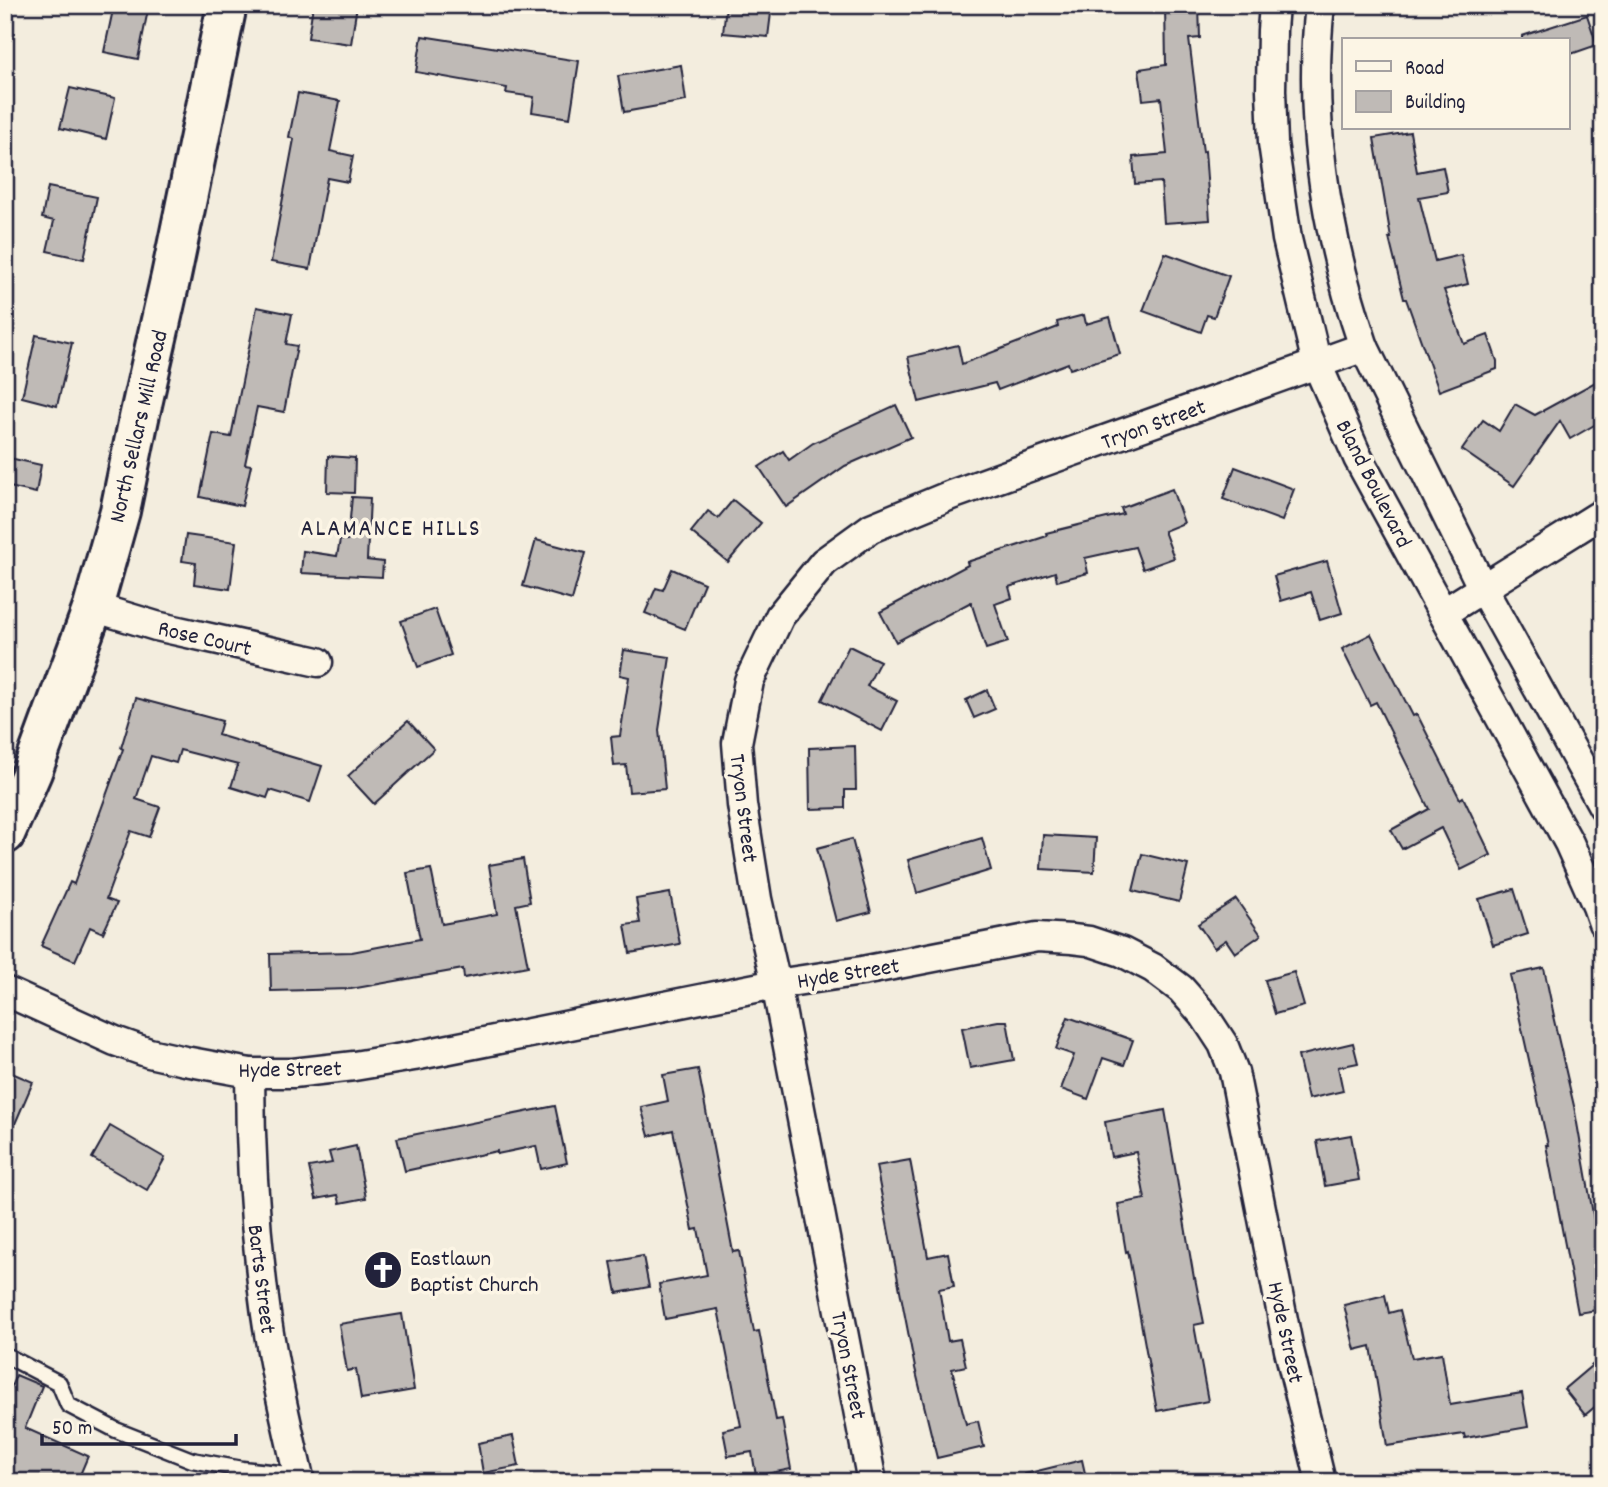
<svg xmlns="http://www.w3.org/2000/svg" width="1608" height="1487" font-family="Dekko,sans-serif">
  <style>
    .building { fill: #bfbab6; stroke: #22223b; stroke-width: 2 }
    .lines { fill: none; stroke-linecap: round; stroke-linejoin: round }
    .lane-casing { stroke: #22223b; stroke-width: 19 }
    .street-casing { stroke: #22223b; stroke-width: 33 }
    .secondary-casing { stroke: #22223b; stroke-width: 44 }
    .lane { stroke: #fcf5e5; stroke-width: 14 }
    .street { stroke: #fcf5e5; stroke-width: 28 }
    .secondary { stroke: #fcf5e5; stroke-width: 38 }
    .labels { text-anchor: middle; stroke-width: 7; stroke-linejoin: round; paint-order: stroke }
    .street-label { font-size: 23px; fill: #22223b; stroke: #fcf5e5 }
    .poi-label { font-size: 23px; fill: #22223b; stroke: #fcf5e5; text-anchor: start }
    .neighbourhood-label { font-size: 24px; letter-spacing: 2px; fill: #22223b; stroke: #fcf5e5 }
  </style>
  <rect width="100%" height="100%" fill="#f3edde"/>
  <filter id="ink" filterUnits="userSpaceOnUse"><feTurbulence type="fractalNoise" baseFrequency=".0143" numOctaves="2"/><feDisplacementMap in="SourceGraphic" scale="14" xChannelSelector="R" yChannelSelector="G"/><feConvolveMatrix kernelMatrix="1 2 1 2 8 2 1 2 1" color-interpolation-filters="sRGB"/></filter>
  <g filter="url(#ink)">
    <g class="building">
      <polygon points="114,5 149,5 138,59 104,52"/>
      <polygon points="313,5 357,5 351,44 308,38"/>
      <polygon points="726,5 772,5 768,37 723,33"/>
      <polygon points="1165,5 1199,5 1200,38 1189,39 1203,152 1205,151 1210,220 1164,223 1161,182 1135,184 1133,157 1167,154 1161,98 1143,100 1139,69 1166,65"/>
      <polygon points="1587,15 1597,45 1568,55 1568,40 1522,40 1522,36"/>
      <polygon points="422,36 579,61 570,118 532,112 534,97 506,93 507,88 416,72"/>
      <polygon points="681,65 686,101 624,112 618,76"/>
      <polygon points="70,88 115,98 106,139 60,128"/>
      <polygon points="298,93 340,101 330,151 353,156 348,182 327,178 310,269 271,262 294,139 289,137"/>
      <polygon points="1410,132 1417,172 1443,167 1448,192 1419,197 1435,261 1461,255 1468,284 1444,290 1464,344 1488,335 1497,361 1497,369 1439,391 1406,299 1404,299 1389,238 1391,238 1374,138"/>
      <polygon points="48,187 97,197 84,259 47,251 54,221 42,218"/>
      <polygon points="1165,253 1229,276 1214,317 1207,315 1201,332 1143,311"/>
      <polygon points="257,307 292,314 286,344 297,346 284,412 257,407 245,464 251,465 242,506 200,497 213,434 231,437"/>
      <polygon points="1084,315 1086,324 1110,317 1120,354 1070,369 1068,363 998,390 995,383 919,402 908,357 958,345 962,364 1058,327 1057,322"/>
      <polygon points="36,335 72,343 57,406 22,397"/>
      <polygon points="1597,381 1603,392 1603,420 1570,439 1560,421 1514,486 1462,450 1483,420 1499,431 1515,404 1535,415"/>
      <polygon points="896,405 911,437 845,466 786,507 759,467 783,451 789,460 813,443"/>
      <polygon points="328,456 355,458 354,493 327,492"/>
      <polygon points="5,457 41,465 36,493 5,486"/>
      <polygon points="1235,467 1294,489 1282,521 1223,499"/>
      <polygon points="1172,489 1184,523 1164,531 1174,558 1143,569 1135,547 1085,558 1088,573 1057,581 1055,572 1009,587 1012,598 995,604 1008,642 986,649 971,602 896,642 880,612 968,565 967,562 1047,536 1046,533 1123,514 1121,508"/>
      <polygon points="352,497 370,498 367,560 383,562 382,577 301,573 303,551 337,556 340,540 348,540"/>
      <polygon points="733,500 761,523 728,562 691,532 708,511 718,518"/>
      <polygon points="186,535 236,542 230,589 194,584 196,563 182,561"/>
      <polygon points="536,540 585,553 572,600 523,586"/>
      <polygon points="1327,561 1342,613 1320,620 1311,592 1281,601 1274,576"/>
      <polygon points="672,569 704,583 685,629 645,613 656,588 663,590"/>
      <polygon points="435,609 451,655 418,667 401,621"/>
      <polygon points="1371,634 1413,716 1417,714 1460,799 1463,797 1491,855 1461,870 1441,828 1402,849 1391,830 1429,809 1376,702 1370,705 1342,649"/>
      <polygon points="849,646 880,661 867,686 897,701 882,731 822,700"/>
      <polygon points="624,650 670,657 659,730 665,789 629,792 626,765 614,766 611,737 620,736 629,677 620,675"/>
      <polygon points="987,690 995,709 974,718 966,700"/>
      <polygon points="136,698 222,721 218,735 322,766 310,802 270,790 267,798 231,787 238,765 180,750 176,763 151,756 136,799 160,807 149,837 131,831 106,899 117,903 103,933 90,927 75,961 41,946 70,882 74,884 123,749 121,748"/>
      <polygon points="408,721 434,749 374,804 348,776"/>
      <polygon points="855,746 856,790 845,790 845,808 810,809 809,748"/>
      <polygon points="1043,835 1096,838 1094,872 1041,869"/>
      <polygon points="982,838 991,870 917,893 908,860"/>
      <polygon points="852,839 871,912 836,921 817,848"/>
      <polygon points="1142,854 1188,865 1179,902 1133,891"/>
      <polygon points="523,859 530,902 516,905 528,966 464,978 463,969 351,989 271,991 270,954 352,952 420,939 407,873 431,869 442,924 497,914 489,865"/>
      <polygon points="1514,889 1528,934 1493,945 1479,899"/>
      <polygon points="670,893 680,944 630,953 625,925 640,923 636,899"/>
      <polygon points="1236,899 1261,935 1235,953 1226,940 1214,948 1198,924"/>
      <polygon points="1544,968 1554,1016 1553,1016 1574,1106 1603,1271 1603,1309 1578,1313 1546,1145 1548,1145 1510,975"/>
      <polygon points="1294,972 1304,1006 1275,1014 1265,980"/>
      <polygon points="1068,1017 1133,1040 1124,1065 1103,1058 1088,1099 1061,1089 1074,1055 1056,1049"/>
      <polygon points="998,1021 1007,1021 1014,1060 970,1068 962,1028"/>
      <polygon points="1353,1043 1358,1063 1338,1067 1343,1091 1308,1099 1298,1056"/>
      <polygon points="698,1069 733,1252 739,1251 754,1332 759,1331 776,1420 782,1419 791,1469 756,1476 752,1452 728,1456 723,1430 741,1426 718,1309 665,1319 659,1284 707,1275 698,1229 693,1230 673,1130 649,1136 641,1107 668,1101 663,1075"/>
      <polygon points="5,1070 33,1082 5,1147"/>
      <polygon points="555,1106 567,1163 541,1169 536,1146 497,1154 497,1151 405,1171 397,1138"/>
      <polygon points="1165,1110 1194,1278 1195,1278 1204,1323 1194,1325 1208,1401 1157,1411 1128,1251 1126,1252 1118,1204 1145,1199 1136,1152 1111,1157 1105,1122"/>
      <polygon points="110,1126 165,1158 147,1190 92,1158"/>
      <polygon points="1351,1135 1359,1180 1325,1186 1317,1141"/>
      <polygon points="356,1146 366,1198 340,1203 338,1195 316,1199 309,1167 332,1163 329,1152"/>
      <polygon points="910,1160 928,1257 948,1253 954,1286 939,1289 948,1341 960,1339 966,1366 952,1369 966,1424 978,1421 984,1447 937,1458 915,1368 876,1166"/>
      <polygon points="643,1256 649,1287 617,1293 611,1262"/>
      <polygon points="1385,1295 1389,1313 1400,1310 1412,1358 1442,1353 1450,1405 1522,1393 1528,1427 1465,1438 1464,1434 1387,1446 1371,1346 1355,1350 1344,1305"/>
      <polygon points="402,1314 414,1390 361,1399 356,1369 347,1371 339,1324"/>
      <polygon points="1603,1356 1603,1400 1585,1415 1564,1389"/>
      <polygon points="16,1375 42,1386 25,1428 88,1456 77,1482 5,1482 5,1420 12,1407 5,1404 5,1401"/>
      <polygon points="513,1436 519,1466 483,1473 478,1443"/>
      <polygon points="1082,1460 1087,1482 1026,1482 1025,1474"/>
    </g>
    <g class="lines">
      <defs>
        <polyline id="lane" points="5,1355 59,1383 68,1405 116,1430 192,1460 242,1469 298,1475"/>
        <g id="street">
          <polyline points="1274,5 1272,30 1271,90 1273,143 1287,239 1317,364 1358,458 1569,843 1597,906 1603,923"/>
          <path d="M1320 5C1307 121 1327 238 1364 347L1483 589 1603 806"/>
          <polyline points="93,607 156,626 318,662"/>
          <polyline points="1443,613 1603,513"/>
          <polyline points="5,991 115,1041 149,1053 185,1061 250,1073 293,1073 354,1066 414,1056 776,984 862,971 1037,937 1072,939 1089,941 1122,952 1153,968 1181,989 1204,1015 1223,1044 1234,1072 1289,1350 1321,1482"/>
          <path d="M250 1073C250 1154 255 1234 266 1314 274 1370 287 1426 300 1482"/>
          <polyline points="872,1482 776,984 757,899 742,805 737,743 749,681 780,616 824,562 871,528 951,495 1364,347"/>
        </g>
        <polyline id="secondary" points="5,834 32,772 93,607 120,511 139,418 171,276 227,5"/>
      </defs>
      <use href="#lane" class="lane-casing"/>
      <use href="#street" class="street-casing"/>
      <use href="#secondary" class="secondary-casing"/>
      <use href="#lane" class="lane"/>
      <use href="#street" class="street"/>
      <use href="#secondary" class="secondary"/>
    </g>
  </g>
  <defs>
    <symbol id="church-disc" viewBox="-11 -11 22 22"><circle r="9.5" fill="#22223b" stroke="#fcf5e5"/><path d="M-1.2-6h2.4v3.5h3.3v2.4h-3.3V6h-2.4V-.1h-3.3v-2.4h3.3Z" fill="#fff"/></symbol>
  </defs>
  <g fill-rule="evenodd">
    <use href="#church-disc" x="361" y="1248" width="44" height="44"/>
  </g>
  <g class="labels">
    <g class="street-label">
      <text transform="translate(1153 423) rotate(-20)" y="8">Tryon Street</text>
      <text transform="translate(137 426) rotate(-77)" y="8">North Sellars Mill Road</text>
      <text transform="translate(1375 483) rotate(63)" y="8">Bland Boulevard</text>
      <text transform="translate(205 637) rotate(13)" y="8">Rose Court</text>
      <text transform="translate(745 808) rotate(83)" y="8">Tryon Street</text>
      <text transform="translate(848 972) rotate(-9)" y="8">Hyde Street</text>
      <text transform="translate(290 1068) rotate(-1)" y="8">Hyde Street</text>
      <text transform="translate(263 1279) rotate(83)" y="8">Barts Street</text>
      <text transform="translate(1287 1332) rotate(78)" y="8">Hyde Street</text>
      <text transform="translate(850 1365) rotate(79)" y="8">Tryon Street</text>
    </g>
    <g class="poi-label">
      <text x="410" y="1265">Eastlawn<tspan x="410" dy="26">Baptist Church</tspan></text>
    </g>
    <g class="neighbourhood-label">
      <text x="391" y="535">ALAMANCE HILLS</text>
    </g>
  </g>
  <rect width="1608" height="1487" fill="none" stroke="#fcf5e5" stroke-width="28"/>
  <rect x="14" y="14" width="1580" height="1459" fill="none" stroke="#22223b" stroke-width="2.5" filter="url(#ink)"/>
  <rect x="1342" y="38" width="228" height="91" fill="#fcf5e5" stroke="#a5a1a1" stroke-width="2"/>
  <rect x="1356" y="61" width="35" height="10" fill="#fcf5e5" stroke="#a5a1a1" stroke-width="2"/>
  <text x="1405" y="74" font-size="21" fill="#22223b">Road</text>
  <rect x="1356" y="91" width="35" height="21" fill="#bfbab6" stroke="#a5a1a1" stroke-width="2"/>
  <text x="1405" y="108" font-size="21" fill="#22223b">Building</text>
  <path d="M42 1434v10h194v-10" fill="none" stroke="#22223b" stroke-width="3.5"/>
  <text x="52" y="1434" font-size="21" fill="#22223b" stroke="#fcf5e5" stroke-width="5" paint-order="stroke">50 m</text>
</svg>
